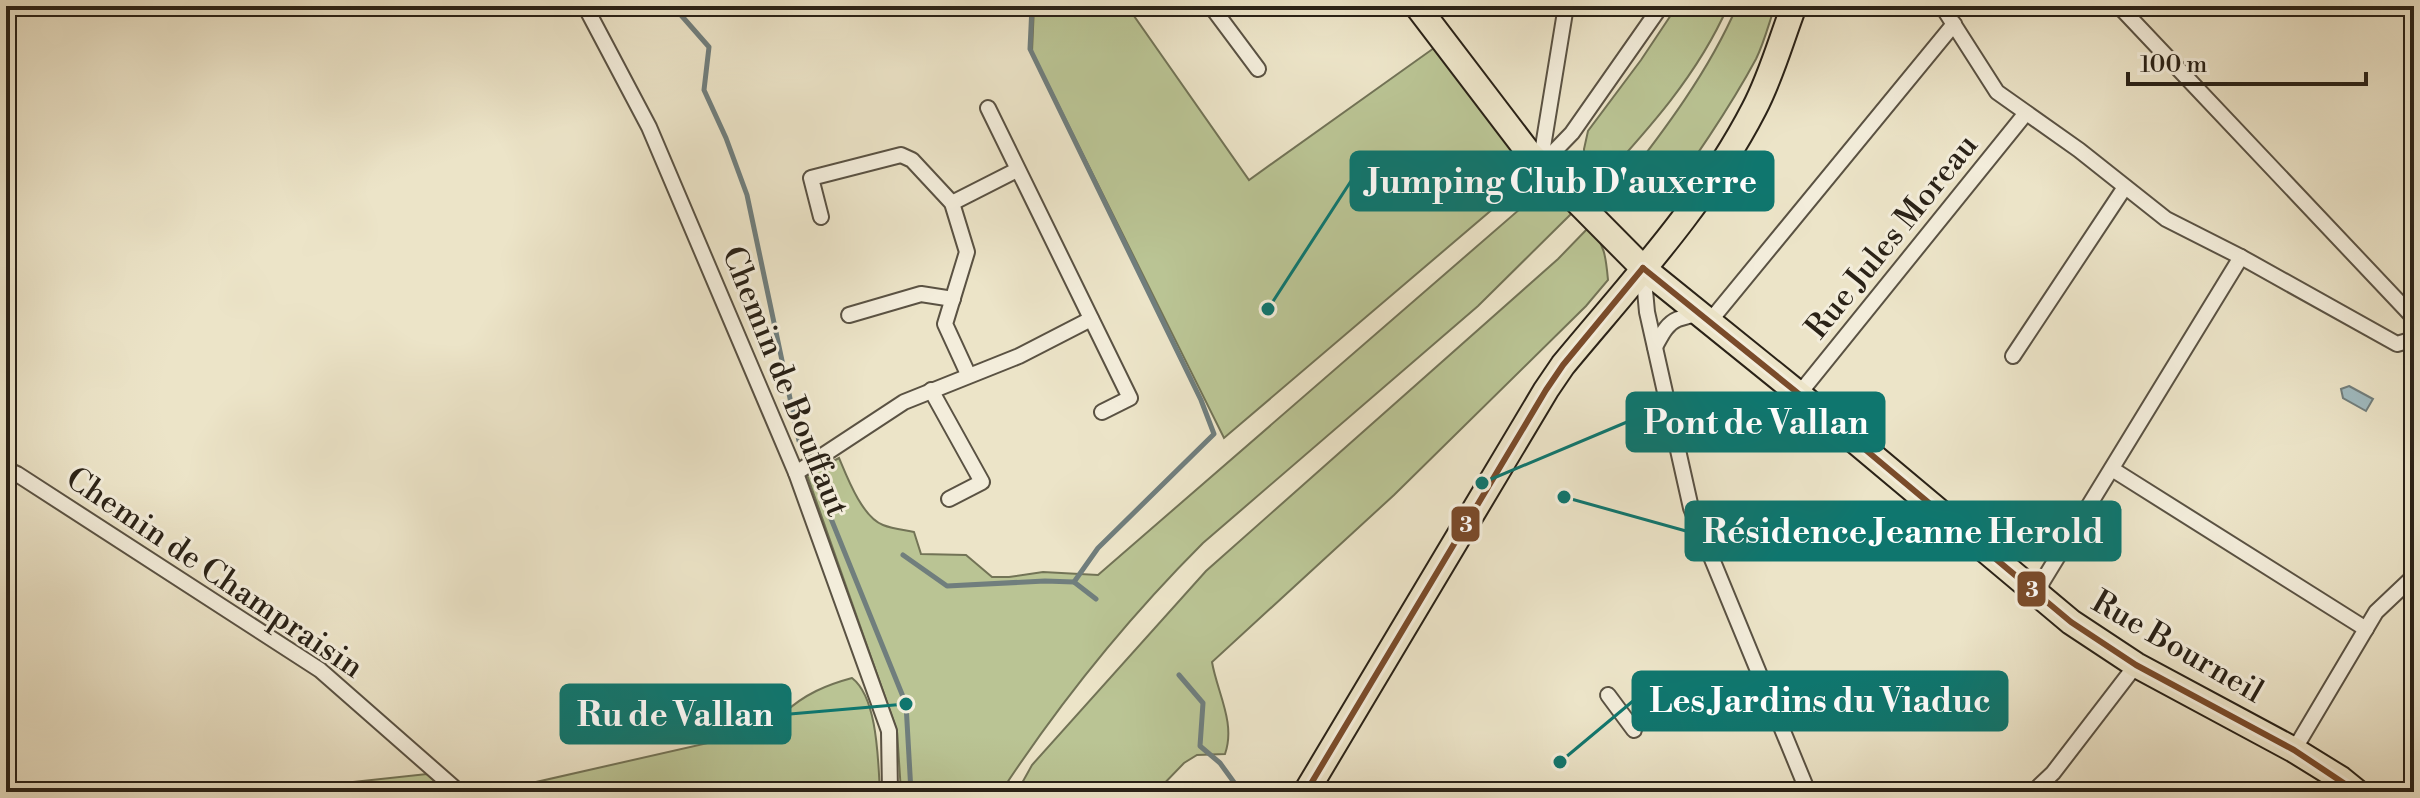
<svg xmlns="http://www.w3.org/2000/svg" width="2420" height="798" font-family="'Libre Bodoni',serif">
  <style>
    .green { fill: #bac494; stroke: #727356; stroke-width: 2 }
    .water { fill: #9fbbc1; stroke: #707e7d; stroke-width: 2 }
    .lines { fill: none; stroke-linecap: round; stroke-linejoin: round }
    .stream { stroke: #707e7d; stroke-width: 5 }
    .street-casing { stroke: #5a5243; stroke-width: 18 }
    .primary-casing { stroke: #2a2217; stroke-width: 28 }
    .street { stroke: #f3eddb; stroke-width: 14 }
    .primary { stroke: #ece4c8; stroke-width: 24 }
    .bus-1-casing { stroke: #f3eddb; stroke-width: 12 }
    .bus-1 { stroke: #7a4b2a; stroke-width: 6 }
    .labels { text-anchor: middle; stroke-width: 6; stroke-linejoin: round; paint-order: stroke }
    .street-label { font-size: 32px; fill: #2a2217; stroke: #f3eddb }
    .leader { fill: none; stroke: #0f766e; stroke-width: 3 }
    .callout-dot { fill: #0f766e; stroke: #f3eddb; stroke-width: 3 }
    .callout { fill: #0f766e; stroke: #0f766e; stroke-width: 3 }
    .callout-label { font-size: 34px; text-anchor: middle; font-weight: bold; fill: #fff }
    .line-badge { stroke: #f3eddb; stroke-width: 3 }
    .badge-label { font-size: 22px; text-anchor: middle; font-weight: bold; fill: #fff }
  </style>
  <rect width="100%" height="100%" fill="#ece4c8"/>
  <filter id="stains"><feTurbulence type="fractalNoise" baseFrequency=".0025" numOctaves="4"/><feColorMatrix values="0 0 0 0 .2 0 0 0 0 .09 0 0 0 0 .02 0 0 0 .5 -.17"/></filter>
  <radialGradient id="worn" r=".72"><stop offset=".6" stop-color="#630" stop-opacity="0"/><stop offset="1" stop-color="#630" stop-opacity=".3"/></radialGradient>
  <g class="green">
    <polygon points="1034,6 1127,6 1249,180 1434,48 1535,173 1224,438 1032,52"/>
    <path d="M1677 6H1728C1697 77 1645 133 1594 189L1585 171 1584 149 1588 131 1641 60Z"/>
    <path d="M1737 6H1775C1769 23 1764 43 1756 59 1741 87 1680 189 1655 202 1643 208 1631 207 1618 206L1620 187C1664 131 1709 71 1737 6Z"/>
    <path d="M1560 200 1574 211 1478 306 1203 543C1127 619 1060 702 1001 792H901L897 731 807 475 839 458C847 477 862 517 883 525 893 529 905 530 914 532L921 554 966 555 992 577H1009L1043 572 1098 575 1528 202Z"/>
    <path d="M1589 227C1605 244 1606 258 1608 280L1586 306 1394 495 1212 662C1217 692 1236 723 1225 754L1197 755 1184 763 1156 792H1017L1032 765 1206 571 1558 259Z"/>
    <path d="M852 678C878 698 878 762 880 792H492L787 725 784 713C805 694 826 685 852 678Z"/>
    <polygon points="427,774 447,792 260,792"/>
  </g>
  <polygon class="water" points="2349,386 2373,399 2366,411 2343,398 2341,389"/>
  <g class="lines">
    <g class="stream">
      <polyline points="628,6 632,11 638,6"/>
      <polyline points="673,6 709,47 704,90 726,138 747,195 799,441"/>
      <polyline points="1032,6 1030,49 1201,400 1214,434 1098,548 1074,582"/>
      <polyline points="817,484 906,704 911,792"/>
      <polyline points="903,555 947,586 1045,581 1074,582 1096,599"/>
      <polyline points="1179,675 1203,703 1200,746 1220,763 1241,792"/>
    </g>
    <defs>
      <g id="street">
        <polyline points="585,6 649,127 796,473 889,731 890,792"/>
        <polyline points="1211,6 1258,69"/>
        <polyline points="1942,6 1997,92 2079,150 2166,219 2241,257 2397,344 2414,339"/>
        <polyline points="2119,6 2414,318"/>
        <polyline points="988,108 1130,398 1102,412"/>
        <polyline points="1540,165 1566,6"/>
        <polyline points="1540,166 1572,133 1661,6"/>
        <polyline points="952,203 1017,170"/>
        <polyline points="821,217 811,178 901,155 912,160 952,203 967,252 945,324 968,374"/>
        <polyline points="1643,269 1647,312 1691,508 1808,792"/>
        <polyline points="849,315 921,294 953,299"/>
        <polyline points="1710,321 1954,24"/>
        <path d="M1655 347C1661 336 1666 324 1678 319 1686 316 1691 317 1697 311"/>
        <polyline points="2013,356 2125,187"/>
        <polyline points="931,390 982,482 949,499"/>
        <polyline points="1799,394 2026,113"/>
        <polyline points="6,469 17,474 320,670 459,792"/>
        <polyline points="2112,469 2366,629"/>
        <polyline points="796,473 904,402 1019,356 1091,319"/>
        <polyline points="2036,592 2241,257"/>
        <polyline points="1608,695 1634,730"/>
        <polyline points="2294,750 2376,612 2414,576"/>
        <polyline points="2033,792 2053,773 2136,665"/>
      </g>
      <g id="primary">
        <polyline points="1417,6 1529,153 1643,268 1799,394 2071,622 2136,665 2294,750 2341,779 2357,792"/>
        <path d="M1306 792 1546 390 1563 365C1631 283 1705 204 1754 109 1771 77 1781 40 1794 6"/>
      </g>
    </defs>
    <use href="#street" class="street-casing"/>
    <use href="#primary" class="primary-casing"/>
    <use href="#street" class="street"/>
    <use href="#primary" class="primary"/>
    <defs>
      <g id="bus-1">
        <polyline points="1643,268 1799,394 2071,622 2136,665 2294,750 2357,792"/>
        <polyline points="1306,792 1546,390 1563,365 1643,268"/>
      </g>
    </defs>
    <use href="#bus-1" class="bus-1-casing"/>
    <use href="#bus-1" class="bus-1"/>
  </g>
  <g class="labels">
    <g class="street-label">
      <text transform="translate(1891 236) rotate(-51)" y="11">Rue Jules Moreau</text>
      <text transform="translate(786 381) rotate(68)" y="11">Chemin de Bouffaut</text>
      <text transform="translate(215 572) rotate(34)" y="11">Chemin de Champraisin</text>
      <text transform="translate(2178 646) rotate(30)" y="11">Rue Bourneil</text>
    </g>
  </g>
  <path class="leader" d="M1268 309L1351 181M1482 483L1627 422M1564 497L1686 531M1560 762L1633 701M906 704L790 714"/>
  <g class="callout-dot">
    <circle cx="1268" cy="309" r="8"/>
    <circle cx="1482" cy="483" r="8"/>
    <circle cx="1564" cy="497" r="8"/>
    <circle cx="1560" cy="762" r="8"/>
    <circle cx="906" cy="704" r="8"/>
  </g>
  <g class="callout">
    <rect x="1351" y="152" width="422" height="58" rx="8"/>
    <rect x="1627" y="393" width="257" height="58" rx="8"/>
    <rect x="1686" y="502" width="434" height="58" rx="8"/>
    <rect x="1633" y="672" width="374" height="58" rx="8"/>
    <rect x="561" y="685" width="229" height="58" rx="8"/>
  </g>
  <g class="callout-label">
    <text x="1562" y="193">Jumping Club D'auxerre</text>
    <text x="1756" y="434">Pont de Vallan</text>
    <text x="1903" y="543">Résidence Jeanne Herold</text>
    <text x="1820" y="712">Les Jardins du Viaduc</text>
    <text x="675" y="726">Ru de Vallan</text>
  </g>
  <g class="line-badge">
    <rect x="1450" y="505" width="31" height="38" rx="8" fill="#7a4b2a"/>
    <rect x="2016" y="570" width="31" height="38" rx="8" fill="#7a4b2a"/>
  </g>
  <g class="badge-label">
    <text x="1466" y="532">3</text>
    <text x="2032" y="597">3</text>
  </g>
  <rect width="2420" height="798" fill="none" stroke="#ece4c8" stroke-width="32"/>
  <rect x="8" y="8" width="2404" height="782" fill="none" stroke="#2a2217" stroke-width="4"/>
  <rect x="16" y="16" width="2388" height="766" fill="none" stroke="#2a2217" stroke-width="2"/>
  <path d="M2128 72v12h238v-12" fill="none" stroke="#2a2217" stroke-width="4"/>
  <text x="2140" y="72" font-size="24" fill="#2a2217" stroke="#f3eddb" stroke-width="6" paint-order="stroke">100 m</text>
  <rect width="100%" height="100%" filter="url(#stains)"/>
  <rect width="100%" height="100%" fill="url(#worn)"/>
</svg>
